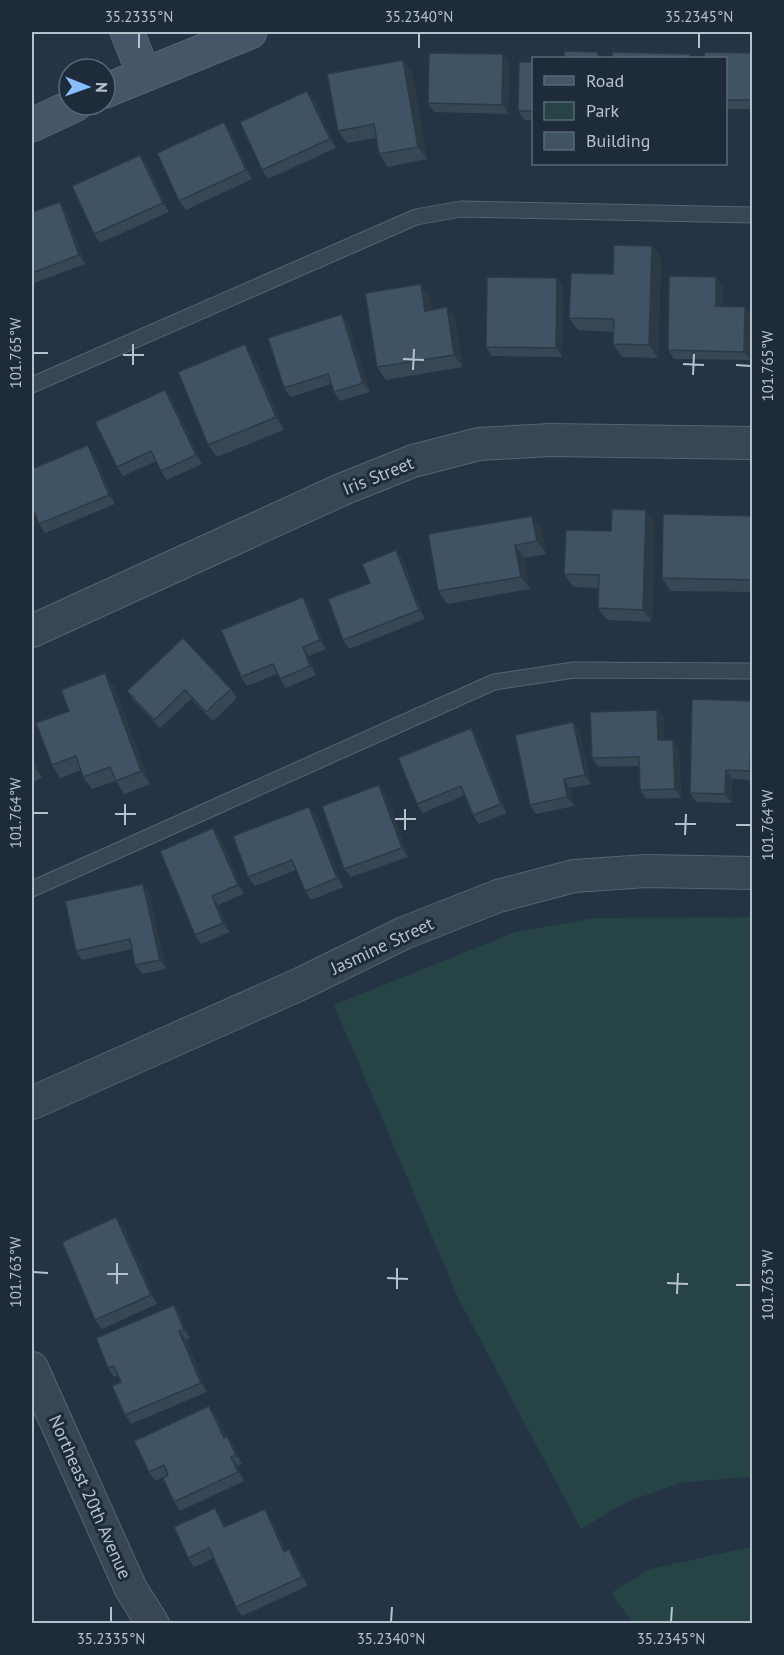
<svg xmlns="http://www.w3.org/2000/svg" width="784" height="1655" font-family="'PT Sans',sans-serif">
<rect width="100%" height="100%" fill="#243445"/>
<g fill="#264446">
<path d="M 752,917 L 752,1477 L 684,1482 L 626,1502 L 581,1529 L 459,1300 L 334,1005 L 515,932 L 595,918 Z"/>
<path d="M 746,1548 L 752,1548 L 752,1623 L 633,1623 L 611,1593 L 650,1569 Z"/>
</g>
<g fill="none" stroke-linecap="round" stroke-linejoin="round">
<defs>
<g id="lane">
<path d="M 32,385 L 416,217 L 461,209 L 752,215"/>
<path d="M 32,889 L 494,682 L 574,670 L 752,671"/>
</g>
<g id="street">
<path d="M 32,631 L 343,489 L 413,461 L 479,444 L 550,440 L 752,443"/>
<path d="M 32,1103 L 298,985 L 404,933 L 498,896 L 574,876 L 646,871 L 752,873"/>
<path d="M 32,1368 L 131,1589 L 153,1624"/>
</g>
<g id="secondary">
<path d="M 127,32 L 144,74"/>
<path d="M 105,91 L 250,32"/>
<path d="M 32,125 L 75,105"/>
</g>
</defs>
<use href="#lane" stroke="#576471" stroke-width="17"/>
<use href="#street" stroke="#576471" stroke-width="34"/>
<use href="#secondary" stroke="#576471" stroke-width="35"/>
<use href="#lane" stroke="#394654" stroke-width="15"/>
<use href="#street" stroke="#394654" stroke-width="32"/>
<use href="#secondary" stroke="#465568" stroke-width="33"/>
</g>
<g fill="#364756">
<path d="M 753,53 L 753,109 L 726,109 L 726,58 Z"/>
<path d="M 503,54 L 509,63 L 508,114 L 434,112 L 428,103 Z"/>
<path d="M 403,60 L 412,73 L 427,159 L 388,167 L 379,154 L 376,138 L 347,143 L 338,131 Z"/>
<path d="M 534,62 L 534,120 L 524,120 L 518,111 Z"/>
<path d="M 314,100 L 336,148 L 268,179 L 262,170 Z"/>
<path d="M 224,122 L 230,131 L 252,179 L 186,210 L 179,201 Z"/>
<path d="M 147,164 L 169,212 L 100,243 L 94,234 Z"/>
<path d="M 66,211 L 85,264 L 32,284 L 32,212 Z"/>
<path d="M 652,246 L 661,259 L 658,358 L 622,357 L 613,344 L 613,332 L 578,330 L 569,318 L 613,274 Z"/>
<path d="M 557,278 L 563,287 L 562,357 L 492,356 L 486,347 Z"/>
<path d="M 723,286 L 722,307 L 745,307 L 751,316 L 751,360 L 674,359 L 668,350 Z"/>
<path d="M 430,297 L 432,309 L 447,307 L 455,319 L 463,367 L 386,380 L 377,367 Z"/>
<path d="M 348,323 L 370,392 L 340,401 L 334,392 L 331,384 L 291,397 L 284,388 Z"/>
<path d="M 254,357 L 284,430 L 217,457 L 208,445 Z"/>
<path d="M 165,390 L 172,399 L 202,464 L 167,480 L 161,471 L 156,461 L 123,476 L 117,467 Z"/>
<path d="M 94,454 L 115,504 L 45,533 L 39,524 Z"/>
<path d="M 646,510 L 655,523 L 652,622 L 607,620 L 598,608 L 598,588 L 573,587 L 564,574 L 611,531 Z"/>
<path d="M 753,516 L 753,592 L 670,591 L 662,578 Z"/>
<path d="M 541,528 L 546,554 L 524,558 L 530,589 L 447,604 L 438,591 Z"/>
<path d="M 396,550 L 402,559 L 425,619 L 349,649 L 343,640 L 370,583 Z"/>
<path d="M 309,606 L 326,649 L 309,656 L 316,675 L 286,688 L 280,679 L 277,674 L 247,686 L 241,677 Z"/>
<path d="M 114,686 L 150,784 L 124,794 L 116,781 L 92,789 L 83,777 L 81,770 L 60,778 L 52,765 L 69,711 Z"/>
<path d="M 231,689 L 237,698 L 213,721 L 191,699 L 160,728 L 133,700 L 127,691 Z"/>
<path d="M 752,701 L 753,702 L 753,780 L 732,779 L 732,803 L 696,802 L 690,793 Z"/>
<path d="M 657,710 L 664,719 L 664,740 L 679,749 L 681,798 L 646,799 L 640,790 L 639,766 L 598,767 L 592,758 Z"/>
<path d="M 573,722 L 579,731 L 591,784 L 570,788 L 574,806 L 536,814 L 530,805 Z"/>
<path d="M 471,728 L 477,737 L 507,813 L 479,824 L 473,815 L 465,795 L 423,813 L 417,804 Z"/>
<path d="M 32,754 L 42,778 L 32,783 Z"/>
<path d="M 386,794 L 408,857 L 351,877 L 344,869 Z"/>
<path d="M 309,807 L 316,816 L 343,887 L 311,900 L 305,891 L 296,870 L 255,886 L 248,877 Z"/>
<path d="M 213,828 L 220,837 L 244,894 L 218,905 L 230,932 L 201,944 L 195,935 Z"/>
<path d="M 143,884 L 149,893 L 166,969 L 142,974 L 135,965 L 132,949 L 82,960 L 76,951 Z"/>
<path d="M 116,1217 L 123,1226 L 157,1304 L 102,1329 L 95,1320 Z"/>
<path d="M 174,1305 L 180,1314 L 190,1338 L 186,1340 L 207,1392 L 131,1424 L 125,1415 L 121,1382 L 118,1375 L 114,1377 L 108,1368 Z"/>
<path d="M 216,1415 L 226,1437 L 234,1445 L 242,1464 L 238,1466 L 244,1481 L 180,1511 L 174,1502 L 168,1475 L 155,1481 L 149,1472 Z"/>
<path d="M 215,1508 L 221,1517 L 225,1527 L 271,1518 L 286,1551 L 289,1549 L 295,1558 L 308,1586 L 242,1616 L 236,1607 L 214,1558 L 194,1567 L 188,1558 Z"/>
</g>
<g fill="#2c3a46">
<path d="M 598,52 L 602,58 L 598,58 Z"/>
<path d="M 503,54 L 509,63 L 508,114 L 502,105 Z"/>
<path d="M 403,60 L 412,73 L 427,159 L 418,147 Z"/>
<path d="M 307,91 L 314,100 L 336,148 L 330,139 Z"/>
<path d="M 224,122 L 230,131 L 252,179 L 246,170 Z"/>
<path d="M 140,155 L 147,164 L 169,212 L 163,203 Z"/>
<path d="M 60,202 L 66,211 L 85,264 L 79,255 Z"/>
<path d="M 652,246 L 661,259 L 658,358 L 649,345 Z"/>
<path d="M 716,277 L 723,286 L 722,315 L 716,306 Z"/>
<path d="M 557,278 L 563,287 L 562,357 L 556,348 Z"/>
<path d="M 421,284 L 430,297 L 434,323 L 425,311 Z"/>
<path d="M 447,307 L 455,319 L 463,367 L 454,355 Z"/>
<path d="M 745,307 L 751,316 L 751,360 L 744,352 Z"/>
<path d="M 342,314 L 348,323 L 370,392 L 363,383 Z"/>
<path d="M 245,344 L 254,357 L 284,430 L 276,417 Z"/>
<path d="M 165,390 L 172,399 L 202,464 L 196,455 Z"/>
<path d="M 88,445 L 94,454 L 115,504 L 109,495 Z"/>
<path d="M 646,510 L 655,523 L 652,622 L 643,610 Z"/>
<path d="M 532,516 L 541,528 L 546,554 L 537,541 Z"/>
<path d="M 515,545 L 524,558 L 530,589 L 521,577 Z"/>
<path d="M 396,550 L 402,559 L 425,619 L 419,610 Z"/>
<path d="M 303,597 L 309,606 L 326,649 L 320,640 Z"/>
<path d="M 303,647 L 309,656 L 316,675 L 310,666 Z"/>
<path d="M 105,673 L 114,686 L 150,784 L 141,771 Z"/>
<path d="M 752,701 L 753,702 L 753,774 L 750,771 Z"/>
<path d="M 657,710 L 664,719 L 664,749 L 658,740 Z"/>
<path d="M 573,722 L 579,731 L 591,784 L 585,775 Z"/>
<path d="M 471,728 L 477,737 L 507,813 L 501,804 Z"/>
<path d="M 673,740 L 679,749 L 681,798 L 675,789 Z"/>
<path d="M 32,754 L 42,778 L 36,769 L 32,760 Z"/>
<path d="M 726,770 L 732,779 L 732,803 L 725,794 Z"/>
<path d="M 564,779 L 570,788 L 574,806 L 567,797 Z"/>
<path d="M 379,785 L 386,794 L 408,857 L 402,848 Z"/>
<path d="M 309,807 L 316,816 L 343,887 L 337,878 Z"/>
<path d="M 213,828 L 220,837 L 244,894 L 238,885 Z"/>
<path d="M 143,884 L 149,893 L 166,969 L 160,960 Z"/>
<path d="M 212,896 L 218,905 L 230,932 L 223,923 Z"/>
<path d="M 116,1217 L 123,1226 L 157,1304 L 151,1295 Z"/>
<path d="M 174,1305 L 180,1314 L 190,1338 L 184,1330 Z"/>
<path d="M 179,1331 L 186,1340 L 207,1392 L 201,1383 Z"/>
<path d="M 209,1406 L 216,1415 L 230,1447 L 224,1438 Z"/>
<path d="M 227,1436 L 234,1445 L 242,1464 L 236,1455 Z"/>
<path d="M 231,1457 L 238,1466 L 244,1481 L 238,1472 Z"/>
<path d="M 215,1508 L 221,1517 L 230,1536 L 224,1527 Z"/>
<path d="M 265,1509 L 271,1518 L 290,1561 L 284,1552 Z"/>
<path d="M 289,1549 L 295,1558 L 308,1586 L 302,1577 Z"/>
</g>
<g fill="#3f5364" stroke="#2c3a46" stroke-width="1.5">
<path d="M 564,51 L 598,52 L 598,58 L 564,58 Z"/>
<path d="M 612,52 L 690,54 L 690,58 L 612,58 Z"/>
<path d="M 704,52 L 753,53 L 753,100 L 726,100 L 726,58 L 704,58 Z"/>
<path d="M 429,53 L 503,54 L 502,105 L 428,103 Z"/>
<path d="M 403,60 L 418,147 L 379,154 L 374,124 L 338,131 L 327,74 Z"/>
<path d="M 519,62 L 534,62 L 534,111 L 518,111 Z"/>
<path d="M 307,91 L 330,139 L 262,170 L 240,122 Z"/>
<path d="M 224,122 L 246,170 L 179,201 L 157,153 Z"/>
<path d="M 140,155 L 163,203 L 94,234 L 72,186 Z"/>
<path d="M 60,202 L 79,255 L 32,273 L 32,212 Z"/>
<path d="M 614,245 L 652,246 L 649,345 L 613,344 L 614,319 L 569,318 L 571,273 L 613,274 Z"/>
<path d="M 669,276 L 716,277 L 716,306 L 745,307 L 744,352 L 668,350 Z"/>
<path d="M 487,277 L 557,278 L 556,348 L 486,347 Z"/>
<path d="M 421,284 L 425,311 L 447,307 L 454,355 L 377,367 L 365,293 Z"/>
<path d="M 342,314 L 363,383 L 334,392 L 328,374 L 284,388 L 268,338 Z"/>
<path d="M 245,344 L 276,417 L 208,445 L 178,372 Z"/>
<path d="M 165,390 L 196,455 L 161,471 L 151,451 L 117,467 L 95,422 Z"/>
<path d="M 88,445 L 109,495 L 39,524 L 32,507 L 32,469 Z"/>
<path d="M 612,509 L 646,510 L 643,610 L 598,608 L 599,575 L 564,574 L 566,530 L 611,531 Z"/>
<path d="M 663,514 L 753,516 L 753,580 L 662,578 Z"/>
<path d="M 532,516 L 537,541 L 515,545 L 521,577 L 438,591 L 428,534 Z"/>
<path d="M 396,550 L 419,610 L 343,640 L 328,599 L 370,583 L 362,564 Z"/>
<path d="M 303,597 L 320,640 L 303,647 L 310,666 L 280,679 L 273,664 L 241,677 L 221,630 Z"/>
<path d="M 183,638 L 231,689 L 206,712 L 185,690 L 154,720 L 127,691 Z"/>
<path d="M 105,673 L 141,771 L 116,781 L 110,767 L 83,777 L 76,756 L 52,765 L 36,723 L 69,711 L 61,690 Z"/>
<path d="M 692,699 L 752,701 L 750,771 L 726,770 L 725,794 L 690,793 Z"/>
<path d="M 657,710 L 658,740 L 673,740 L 675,789 L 640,790 L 639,757 L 592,758 L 590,712 Z"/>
<path d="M 573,722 L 585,775 L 564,779 L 567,797 L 530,805 L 515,735 Z"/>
<path d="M 471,728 L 501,804 L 473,815 L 461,786 L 417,804 L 398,758 Z"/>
<path d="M 32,760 L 36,769 L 32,771 Z"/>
<path d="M 379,785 L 402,848 L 344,869 L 322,806 Z"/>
<path d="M 309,807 L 337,878 L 305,891 L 292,860 L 248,877 L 233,836 Z"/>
<path d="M 213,828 L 238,885 L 212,896 L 223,923 L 195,935 L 160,851 Z"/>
<path d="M 143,884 L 160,960 L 135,965 L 130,939 L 76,951 L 65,901 Z"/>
<path d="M 116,1217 L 151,1295 L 95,1320 L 62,1242 Z"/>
<path d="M 174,1305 L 184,1330 L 179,1331 L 201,1383 L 125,1415 L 112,1386 L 121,1382 L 114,1366 L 108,1368 L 96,1338 Z"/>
<path d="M 209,1406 L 224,1438 L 227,1436 L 236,1455 L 231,1457 L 238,1472 L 174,1502 L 163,1478 L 168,1475 L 164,1465 L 149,1472 L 134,1441 Z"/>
<path d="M 215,1508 L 224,1527 L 265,1509 L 284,1552 L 289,1549 L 302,1577 L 236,1607 L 209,1548 L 188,1558 L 174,1527 Z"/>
<path d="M 43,1619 L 46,1623 L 36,1623 Z"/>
</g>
<path fill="none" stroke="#b6c1ce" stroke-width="2" d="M 139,48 L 139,33M 419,48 L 419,33M 699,48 L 699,33M 33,353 L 48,353M 123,355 L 144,355M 403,359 L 424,360M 683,364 L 704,365M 133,365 L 133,344M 736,365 L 751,366M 413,370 L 414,349M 693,375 L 694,354M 33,813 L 48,813M 115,814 L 136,814M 395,819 L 416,819M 675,824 L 696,824M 125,825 L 125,804M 736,825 L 751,825M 405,830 L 405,809M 685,835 L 686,814M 33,1272 L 48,1273M 107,1274 L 128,1274M 387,1278 L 408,1279M 667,1283 L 688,1284M 117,1284 L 117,1263M 736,1285 L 751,1285M 397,1289 L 397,1268M 677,1294 L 678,1273M 111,1622 L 111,1607M 391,1622 L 392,1607M 671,1622 L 672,1607"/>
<g text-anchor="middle" stroke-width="6" stroke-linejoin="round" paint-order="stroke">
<g font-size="18" fill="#b6c1ce" stroke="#1d2b3a">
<text transform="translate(378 476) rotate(-22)" y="6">Iris Street</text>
<text transform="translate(382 946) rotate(-25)" y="6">Jasmine Street</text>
<text transform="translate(90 1497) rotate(66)" y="6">Northeast 20th Avenue</text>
</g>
</g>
<rect width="784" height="1655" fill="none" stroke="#1d2b3a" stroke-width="66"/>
<rect x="532" y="57" width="195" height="108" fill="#1d2b3a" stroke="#5a6775" stroke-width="1.5"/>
<rect x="544" y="76" width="30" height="9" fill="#465568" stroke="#5a6775" stroke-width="1.5"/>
<text x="586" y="87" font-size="18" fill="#b6c1ce">Road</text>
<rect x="544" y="102" width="30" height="18" fill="#264446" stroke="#5a6775" stroke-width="1.5"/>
<text x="586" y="117" font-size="18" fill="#b6c1ce">Park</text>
<rect x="544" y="132" width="30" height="18" fill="#3f5364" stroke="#5a6775" stroke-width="1.5"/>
<text x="586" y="147" font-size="18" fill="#b6c1ce">Building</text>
<g transform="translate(87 87) rotate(91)"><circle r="28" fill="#1d2b3a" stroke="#5a6775" stroke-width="1.5"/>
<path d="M0-4.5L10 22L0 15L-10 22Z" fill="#8abfff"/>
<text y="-9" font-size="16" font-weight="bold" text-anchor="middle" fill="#b6c1ce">N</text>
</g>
<rect x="33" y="33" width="718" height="1589" fill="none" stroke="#b6c1ce" stroke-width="2"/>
<g font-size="15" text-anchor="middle" fill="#b6c1ce">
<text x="139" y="22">35.2335°N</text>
<text x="419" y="22">35.2340°N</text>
<text x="699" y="22">35.2345°N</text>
<text transform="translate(16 353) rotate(-90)" y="5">101.765°W</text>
<text transform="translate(768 366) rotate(-90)" y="5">101.765°W</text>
<text transform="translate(16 813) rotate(-90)" y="5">101.764°W</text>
<text transform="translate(768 825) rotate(-90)" y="5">101.764°W</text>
<text transform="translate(16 1272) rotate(-90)" y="5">101.763°W</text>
<text transform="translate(768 1285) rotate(-90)" y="5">101.763°W</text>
<text x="111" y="1644">35.2335°N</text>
<text x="391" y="1644">35.2340°N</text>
<text x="671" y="1644">35.2345°N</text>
</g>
</svg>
